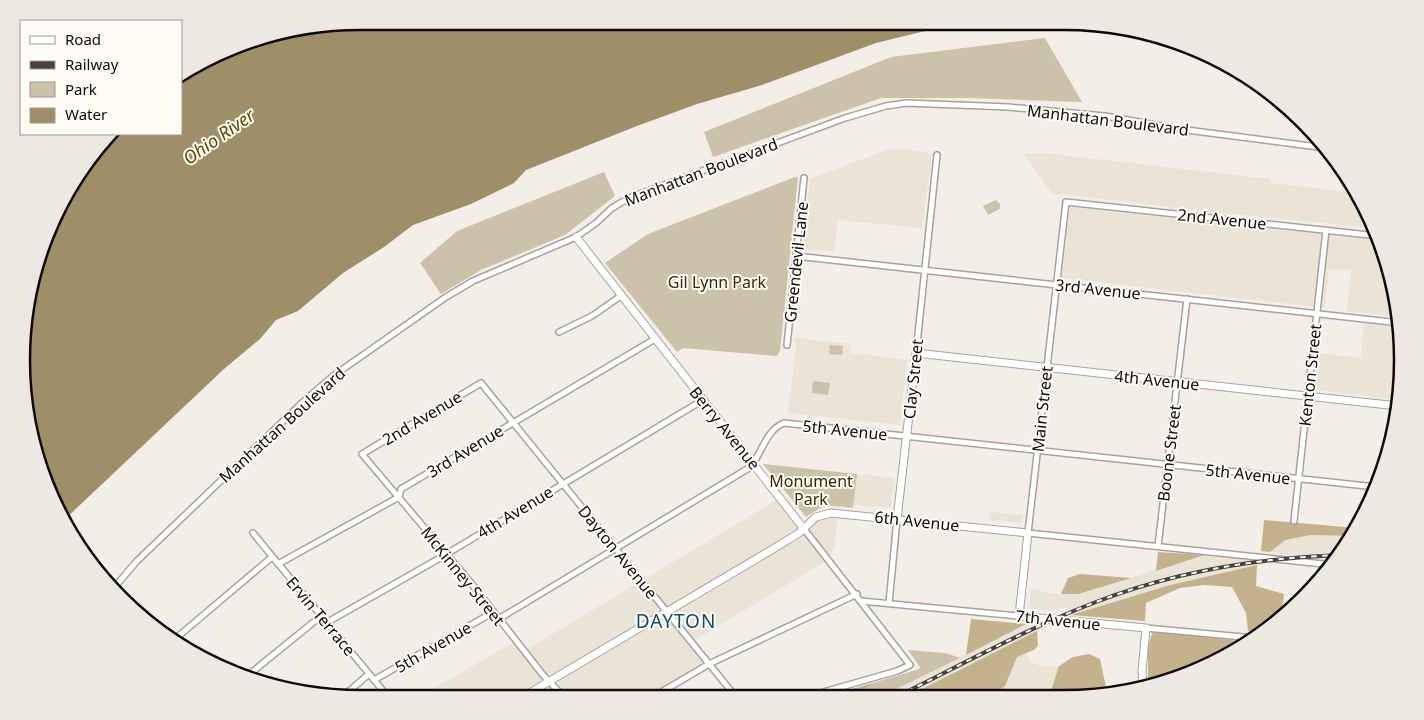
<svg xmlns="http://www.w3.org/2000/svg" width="1424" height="720" font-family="'Noto Sans',sans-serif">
<rect width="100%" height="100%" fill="#f2efe8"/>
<g fill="#eae4d6">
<path d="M 903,149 L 926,152 L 932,155 L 922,228 L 838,220 L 834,252 L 805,249 L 803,247 L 810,179 L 886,150 Z"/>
<path d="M 1044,153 L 1270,179 L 1270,183 L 1358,193 L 1374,228 L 1210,212 L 1062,194 L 1053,195 L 1024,154 Z"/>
<path d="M 1070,207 L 1380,241 L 1385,251 L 1400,317 L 1347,311 L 1351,270 L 1329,269 L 1325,308 L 1062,278 Z"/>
<path d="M 1364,323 L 1400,327 L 1401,362 L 1395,362 L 1392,399 L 1316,390 L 1314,388 L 1318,353 L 1361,358 Z"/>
<path d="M 794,338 L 851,344 L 850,353 L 907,360 L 900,425 L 788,413 L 796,346 Z"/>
<path d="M 857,474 L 894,478 L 891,508 L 853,505 Z"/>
<path d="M 780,498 L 804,529 L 816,517 L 838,513 L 835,545 L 828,560 L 692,642 L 709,664 L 653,697 L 564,697 L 549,682 L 521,698 L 416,698 L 515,642 L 524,651 Z"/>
<path d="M 990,512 L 1022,515 L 1022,523 L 989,520 Z"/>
<path d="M 1311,535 L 1352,536 L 1338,558 L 1311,559 L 1270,552 L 1285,540 Z"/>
<path d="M 1204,555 L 1247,559 L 1264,563 L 1265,565 L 1257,565 L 1170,585 L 1071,615 L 1067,607 L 1056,611 L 1029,609 L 1031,589 L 1056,594 L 1078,594 Z"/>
<path d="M 1026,624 L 1048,626 L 908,696 L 883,696 Z"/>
<path d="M 1027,654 L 1031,662 L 1045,668 L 1059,666 L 1051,691 L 1055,696 L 944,696 L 951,692 L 969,689 L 998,690 L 1017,657 Z"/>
</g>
<g fill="#ccc1a9">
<path d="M 1045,38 L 1082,102 L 968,98 L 881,98 L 713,157 L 704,132 L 891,57 Z"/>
<path d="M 604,172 L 615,196 L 565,235 L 481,270 L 441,294 L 420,263 L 457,231 Z"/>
<path d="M 795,177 L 798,177 L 780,351 L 777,356 L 683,348 L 677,352 L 605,263 L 648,234 Z"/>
<path d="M 996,200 L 1000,204 L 1000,209 L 988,215 L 983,206 Z"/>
<path d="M 830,345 L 843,346 L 842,355 L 829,354 Z"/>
<path d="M 813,381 L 830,383 L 828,395 L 812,393 Z"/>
<path d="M 763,464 L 857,474 L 853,508 L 825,505 L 806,517 Z"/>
<path d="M 908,650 L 946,653 L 960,658 L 882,696 L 855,697 L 873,683 L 919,669 L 920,667 Z"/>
</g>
<g fill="#c3b28b">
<path d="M 1264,520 L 1356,528 L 1352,536 L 1311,535 L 1285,540 L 1270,552 L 1261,551 Z"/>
<path d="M 1158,552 L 1204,555 L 1156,571 Z"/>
<path d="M 1257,565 L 1256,586 L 1284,594 L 1281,618 L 1263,633 L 1248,631 L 1246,613 L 1232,587 L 1204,585 L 1180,588 L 1146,603 L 1145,621 L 1071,615 L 1170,585 Z"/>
<path d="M 1080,574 L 1131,578 L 1078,594 L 1061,594 L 1068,578 Z"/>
<path d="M 971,619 L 1026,624 L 966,655 Z"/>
<path d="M 1037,631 L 1038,646 L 1034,650 L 1017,657 L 1005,686 L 997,691 L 969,689 L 951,692 L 944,696 L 908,696 Z"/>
<path d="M 1153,631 L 1247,642 L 1193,673 L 1148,685 L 1148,646 Z"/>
<path d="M 1089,654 L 1100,659 L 1106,687 L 1118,693 L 1108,696 L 1055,696 L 1051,691 L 1059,666 L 1073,657 Z"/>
<path d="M 873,683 L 855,697 L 825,697 Z"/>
</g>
<path fill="#9f8f69" d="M 360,21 L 962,22 L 876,43 L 762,85 L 697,104 L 637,126 L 526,170 L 514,183 L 471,204 L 413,225 L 384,247 L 343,273 L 298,311 L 276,320 L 260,339 L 224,369 L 64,520 L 56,510 L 24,404 L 28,294 L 47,231 L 78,172 L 114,134 L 181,134 L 181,77 L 251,39 Z"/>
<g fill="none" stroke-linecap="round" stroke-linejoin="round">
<defs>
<g id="street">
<path d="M 796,256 L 1400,323"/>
<path d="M 559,332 L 592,316 L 622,295"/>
<path d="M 787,345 L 804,178"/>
<path d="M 916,353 L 937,155"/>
<path d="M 1294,521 L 1326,230"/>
<path d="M 804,529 L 910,665 L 897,671 L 806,697"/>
<path d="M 253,533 L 389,698"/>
<path d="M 1158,546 L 1187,299"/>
<path d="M 278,564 L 399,497 L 401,489 L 655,339"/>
<path d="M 1333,565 L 1028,533 L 1066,202 L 1378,236"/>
<path d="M 113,589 L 137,561 L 303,402 L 333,376 L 446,297 L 473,281 L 576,237 L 596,223 L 612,208 L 629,198 L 845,118 L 886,106 L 907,103 L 1008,107 L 1105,116 L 1179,129 L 1326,148"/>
<path d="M 861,601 L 1019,616"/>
<path d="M 889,603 L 897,519"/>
<path d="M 497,620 L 749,468 C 761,457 765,430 784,423 L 1376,487"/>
<path d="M 326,623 L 440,558 L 703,400"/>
<path d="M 1146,628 L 1254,638"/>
<path d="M 175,639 L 272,557"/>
<path d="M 246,677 L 321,616"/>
<path d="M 374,680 L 492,613"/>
<path d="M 564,697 L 543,675 L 471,583 L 362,454 L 481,383 L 736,697"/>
<path d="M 653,697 L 709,664 L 857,594"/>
<path d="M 341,698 L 369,674"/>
</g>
<g id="secondary">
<path d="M 576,237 L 804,529"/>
<path d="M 897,519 L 916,353 L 1398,406"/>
<path d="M 521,698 L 773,549 L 799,533 L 816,517 L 831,513 L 1028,533 L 1019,616 L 1146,628 L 1142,671 L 1143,687"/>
</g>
</defs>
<use href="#street" stroke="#a6a39d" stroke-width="8"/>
<use href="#secondary" stroke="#a6a39d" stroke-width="9"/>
<use href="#street" stroke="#fff" stroke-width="5"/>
<use href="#secondary" stroke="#fff" stroke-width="7"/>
<defs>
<path id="rail" d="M 898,696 C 963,664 1028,628 1096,602 C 1174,572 1257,558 1340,555"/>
</defs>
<use href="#rail" stroke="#43433f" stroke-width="4"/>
<use href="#rail" stroke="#fffcf6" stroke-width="2" stroke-dasharray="5.5" stroke-linecap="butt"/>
</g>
<g text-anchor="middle" stroke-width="4" stroke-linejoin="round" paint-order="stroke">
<g font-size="16" fill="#0c0c09" stroke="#fffcf6">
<text transform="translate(1108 120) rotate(7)" y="6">Manhattan Boulevard</text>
<text transform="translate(701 172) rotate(-21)" y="6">Manhattan Boulevard</text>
<text transform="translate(1222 219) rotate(6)" y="6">2nd Avenue</text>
<text transform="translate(796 262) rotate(-84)" y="6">Greendevil Lane</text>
<text transform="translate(1098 289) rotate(6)" y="6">3rd Avenue</text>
<text transform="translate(1310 375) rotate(-84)" y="6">Kenton Street</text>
<text transform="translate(913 379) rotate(-84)" y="6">Clay Street</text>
<text transform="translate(1157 380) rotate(6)" y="6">4th Avenue</text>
<text transform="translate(1042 409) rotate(-84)" y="6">Main Street</text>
<text transform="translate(422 418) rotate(-31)" y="6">2nd Avenue</text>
<text transform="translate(282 425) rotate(-42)" y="6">Manhattan Boulevard</text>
<text transform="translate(725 428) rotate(51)" y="6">Berry Avenue</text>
<text transform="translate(845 430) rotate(6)" y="6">5th Avenue</text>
<text transform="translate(465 451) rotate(-31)" y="6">3rd Avenue</text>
<text transform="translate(1169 453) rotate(-83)" y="6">Boone Street</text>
<text transform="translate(1248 474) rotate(6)" y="6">5th Avenue</text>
<text transform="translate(515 512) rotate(-31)" y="6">4th Avenue</text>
<text transform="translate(917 521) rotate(6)" y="6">6th Avenue</text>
<text transform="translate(618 552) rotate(51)" y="6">Dayton Avenue</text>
<text transform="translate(463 576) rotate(51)" y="6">McKinney Street</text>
<text transform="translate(321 616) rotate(50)" y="6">Ervin Terrace</text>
<text transform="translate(1058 620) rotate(6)" y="6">7th Avenue</text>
<text transform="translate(433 647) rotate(-30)" y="6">5th Avenue</text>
</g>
<g font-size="16" fill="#352907" stroke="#fffcf6">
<text x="717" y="288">Gil Lynn Park</text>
<text x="811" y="487">Monument<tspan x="811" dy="18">Park</tspan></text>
</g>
<g font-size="18" font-style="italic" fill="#614900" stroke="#fffcf6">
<text transform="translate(219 137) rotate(-35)" y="6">Ohio River</text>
</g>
<g font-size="19" letter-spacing="1" fill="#0c4d6c" stroke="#fffcf6">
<text x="676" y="628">DAYTON</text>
</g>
</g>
<path d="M0 0H1424V720H0ZM360 30H1064A330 330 0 0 1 1394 360V360A330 330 0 0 1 1064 690H360A330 330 0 0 1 30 360V360A330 330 0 0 1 360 30Z" fill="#ece9e3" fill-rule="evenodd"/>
<path fill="none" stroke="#0c0c09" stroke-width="2.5" d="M360 30H1064A330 330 0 0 1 1394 360V360A330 330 0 0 1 1064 690H360A330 330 0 0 1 30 360V360A330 330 0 0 1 360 30Z"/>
<rect x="20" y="20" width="162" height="115" fill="#fffcf6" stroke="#9e9c97"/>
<rect x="30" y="36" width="25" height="8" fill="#ffffff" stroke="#9e9c97"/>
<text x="65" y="45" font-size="15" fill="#0c0c09">Road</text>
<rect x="30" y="61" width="25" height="8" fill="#43433f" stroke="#9e9c97"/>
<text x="65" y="70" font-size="15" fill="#0c0c09">Railway</text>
<rect x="30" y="82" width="25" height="15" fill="#ccc1a9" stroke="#9e9c97"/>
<text x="65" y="95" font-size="15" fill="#0c0c09">Park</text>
<rect x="30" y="108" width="25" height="15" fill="#9f8f69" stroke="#9e9c97"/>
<text x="65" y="120" font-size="15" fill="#0c0c09">Water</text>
</svg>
